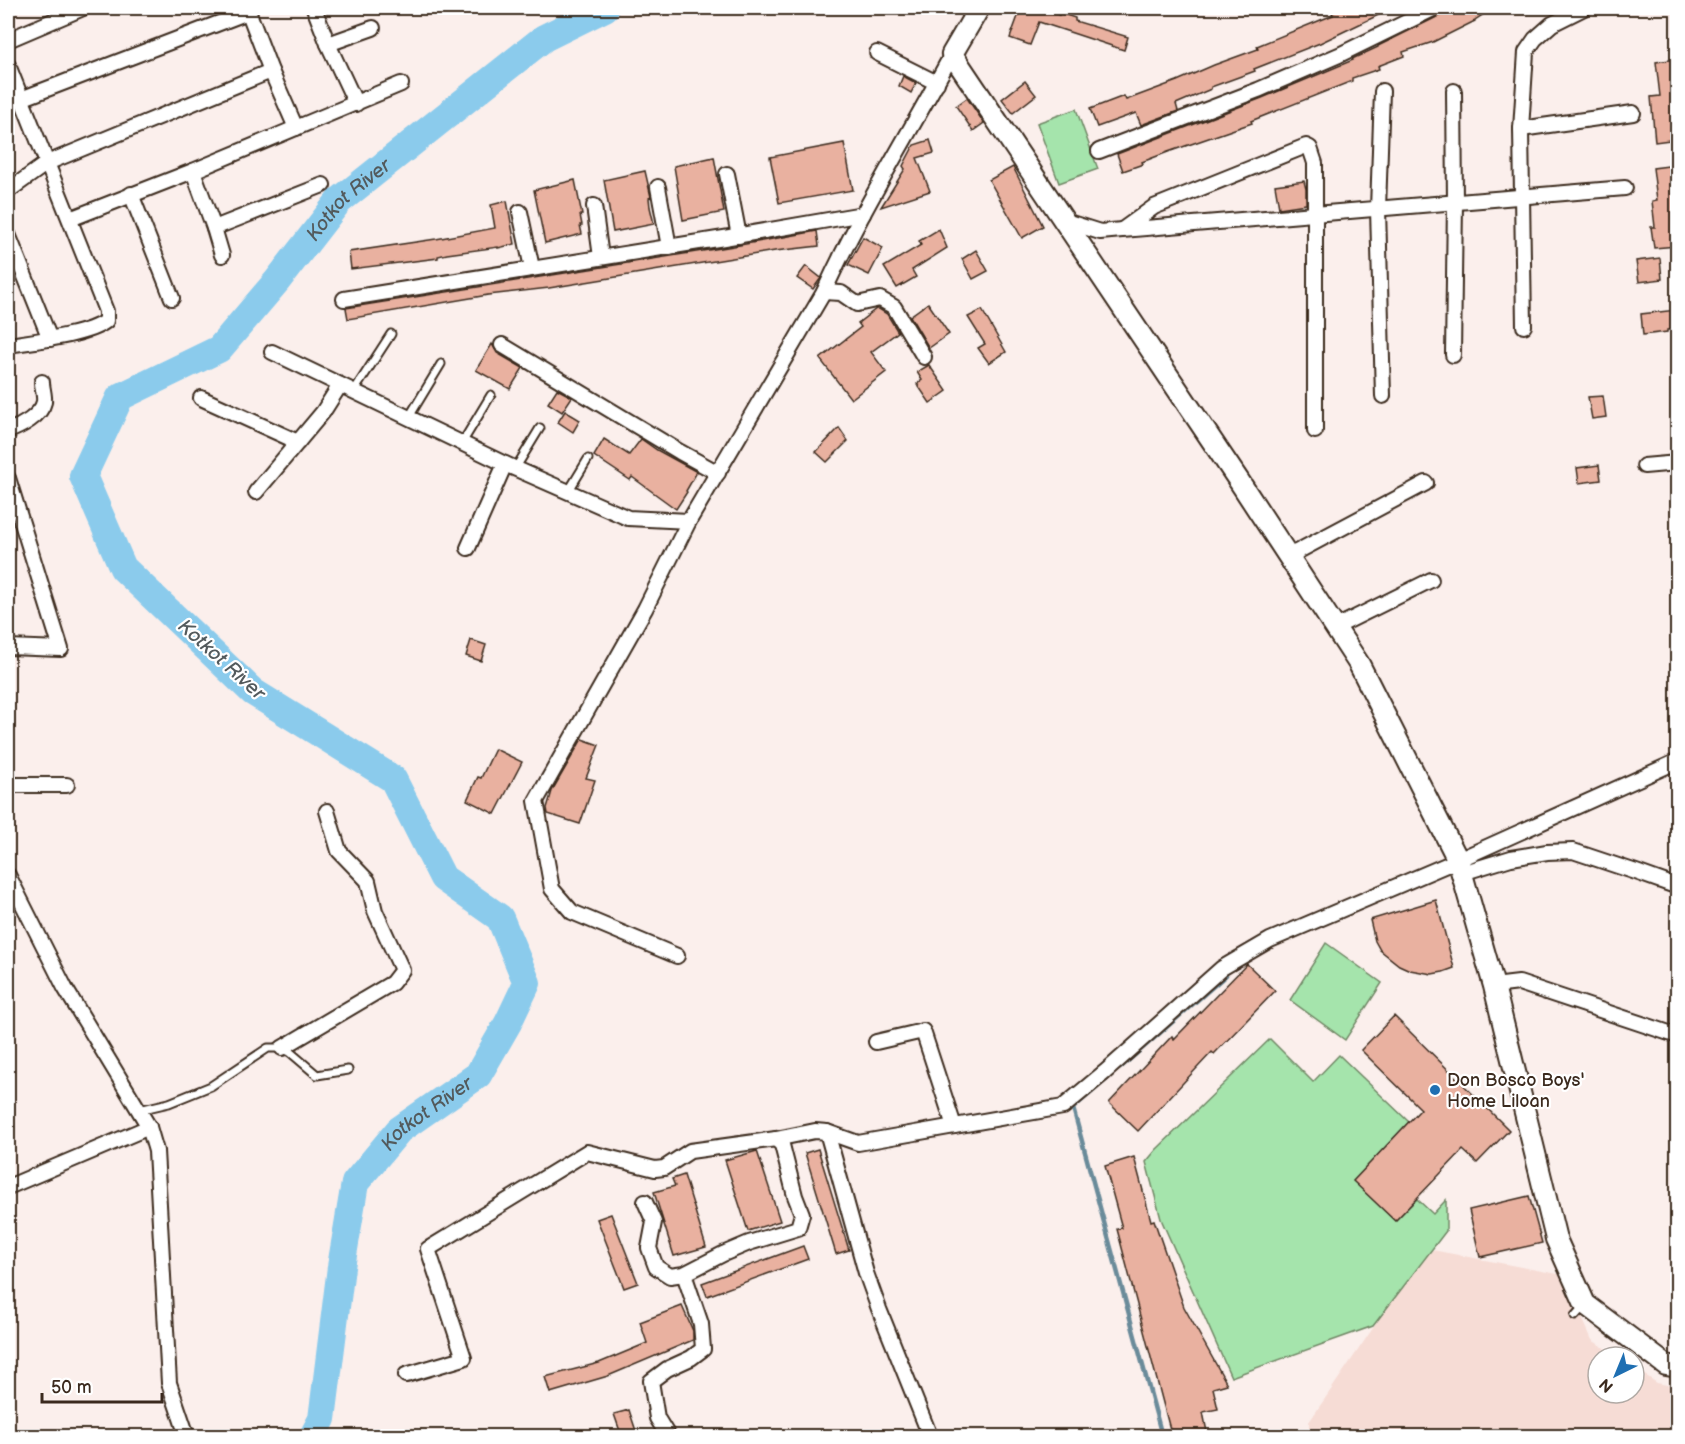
<svg xmlns="http://www.w3.org/2000/svg" width="1685" height="1444" font-family="'Balsamiq Sans',sans-serif">
<rect width="100%" height="100%" fill="#fbefec"/>
<filter id="ink" filterUnits="userSpaceOnUse"><feTurbulence type="fractalNoise" baseFrequency=".0167" numOctaves="2"/><feDisplacementMap in="SourceGraphic" scale="12" xChannelSelector="R" yChannelSelector="G"/><feConvolveMatrix kernelMatrix="1 2 1 2 8 2 1 2 1" color-interpolation-filters="sRGB"/></filter>
<g filter="url(#ink)">
<path fill="#f6dcd5" d="M 1427,1249 L 1563,1275 L 1592,1340 L 1618,1357 L 1598,1357 L 1598,1393 L 1634,1393 L 1634,1368 L 1657,1383 L 1677,1387 L 1677,1436 L 1309,1436 L 1309,1422 Z"/>
<g fill="#a5e4ac" stroke="#708765" stroke-width="1.5">
<path d="M 1076,109 L 1098,169 L 1059,183 L 1037,123 Z"/>
<path d="M 1326,943 L 1382,983 L 1345,1040 L 1290,1000 Z"/>
<path d="M 1270,1039 L 1313,1082 L 1339,1055 L 1409,1122 L 1354,1181 L 1395,1221 L 1417,1199 L 1433,1214 L 1446,1200 L 1446,1231 L 1373,1326 L 1231,1377 L 1161,1219 L 1146,1162 L 1156,1150 Z"/>
</g>
<g fill="none" stroke-linecap="round" stroke-linejoin="round">
<g stroke="#6b8b9a" stroke-width="4.5">
<path d="M 1120,1068 L 1226,975"/>
<path d="M 1107,1079 L 1073,1108 L 1162,1436"/>
</g>
<path stroke="#8bcbec" stroke-width="28" id="s1" d="M 313,1436 L 322,1419 L 341,1267 L 355,1183 L 399,1130 L 478,1075 L 508,1023 L 527,983 L 500,918 L 443,878 L 393,779 L 253,692 L 123,568 L 83,476 L 120,397 L 219,349 L 277,281 L 339,201 L 544,38 L 605,8"/>
</g>
<g fill="#e9b1a0" stroke="#3b2a1e" stroke-width="1.5">
<path d="M 1021,8 L 1039,8 L 1059,15 L 1060,13 L 1075,18 L 1075,21 L 1128,37 L 1124,50 L 1039,22 L 1030,45 L 1010,38 Z"/>
<path d="M 1344,8 L 1393,8 L 1320,43 L 1254,69 L 1255,71 L 1211,87 L 1211,89 L 1176,104 L 1178,111 L 1141,125 L 1136,113 L 1097,127 L 1090,109 L 1124,96 L 1126,100 L 1177,81 L 1214,65 L 1258,49 L 1257,46 L 1333,15 L 1332,13 Z"/>
<path d="M 1455,8 L 1493,8 L 1475,20 L 1475,21 L 1433,42 L 1403,52 L 1404,56 L 1378,66 L 1379,69 L 1352,78 L 1352,81 L 1251,121 L 1252,123 L 1168,152 L 1142,162 L 1143,164 L 1123,171 L 1117,154 L 1262,98 L 1353,60 L 1352,59 L 1378,47 L 1378,46 Z"/>
<path d="M 1677,59 L 1677,80 L 1673,81 L 1677,115 L 1676,116 L 1677,139 L 1655,142 L 1651,97 L 1660,96 L 1656,62 Z"/>
<path d="M 903,76 L 916,83 L 911,93 L 899,86 Z"/>
<path d="M 1025,81 L 1036,95 L 1013,113 L 1002,99 Z"/>
<path d="M 967,98 L 984,123 L 973,131 L 956,106 Z"/>
<path d="M 930,140 L 934,153 L 917,158 L 930,191 L 881,207 L 905,169 L 903,166 L 914,145 Z"/>
<path d="M 844,143 L 853,190 L 779,203 L 770,157 Z"/>
<path d="M 714,157 L 724,212 L 683,220 L 674,166 Z"/>
<path d="M 1676,165 L 1677,187 L 1674,187 L 1677,219 L 1674,219 L 1677,246 L 1654,248 L 1651,227 L 1655,227 L 1652,201 L 1657,200 L 1653,168 Z"/>
<path d="M 1013,167 L 1043,226 L 1022,238 L 989,180 Z"/>
<path d="M 645,171 L 651,197 L 649,198 L 650,207 L 654,224 L 613,232 L 604,180 Z"/>
<path d="M 575,180 L 582,215 L 580,215 L 582,225 L 580,225 L 582,234 L 545,243 L 534,190 Z"/>
<path d="M 1304,181 L 1306,189 L 1306,204 L 1279,208 L 1275,185 Z"/>
<path d="M 507,201 L 515,244 L 498,248 L 498,247 L 447,254 L 438,256 L 438,258 L 351,269 L 349,252 L 436,239 L 495,228 L 491,205 Z"/>
<path d="M 939,229 L 947,248 L 912,270 L 916,277 L 897,288 L 884,267 L 921,245 L 919,241 Z"/>
<path d="M 817,231 L 819,246 L 775,251 L 549,288 L 488,295 L 348,319 L 346,308 L 740,245 Z"/>
<path d="M 863,237 L 883,248 L 869,275 L 848,265 Z"/>
<path d="M 976,250 L 988,271 L 973,279 L 962,259 Z"/>
<path d="M 1660,258 L 1662,279 L 1639,282 L 1636,261 Z"/>
<path d="M 806,266 L 821,278 L 813,289 L 797,278 Z"/>
<path d="M 928,303 L 949,334 L 929,348 L 910,316 Z"/>
<path d="M 876,309 L 879,309 L 887,314 L 898,332 L 871,352 L 886,372 L 851,399 L 820,359 L 861,327 L 858,323 Z"/>
<path d="M 982,310 L 1006,352 L 989,363 L 978,348 L 985,344 L 968,317 Z"/>
<path d="M 1677,310 L 1677,329 L 1667,330 L 1667,332 L 1643,335 L 1641,314 Z"/>
<path d="M 492,344 L 497,353 L 523,368 L 510,389 L 476,370 Z"/>
<path d="M 929,365 L 947,391 L 930,403 L 917,384 L 922,380 L 917,372 Z"/>
<path d="M 557,389 L 572,397 L 562,412 L 548,403 Z"/>
<path d="M 1603,396 L 1606,417 L 1592,419 L 1588,397 Z"/>
<path d="M 565,411 L 580,420 L 573,432 L 558,422 Z"/>
<path d="M 839,428 L 848,441 L 827,462 L 816,452 Z"/>
<path d="M 604,439 L 629,455 L 641,439 L 657,450 L 697,472 L 686,491 L 687,492 L 676,509 L 632,477 L 630,480 L 594,456 Z"/>
<path d="M 1599,465 L 1601,480 L 1579,483 L 1577,468 Z"/>
<path d="M 471,640 L 486,645 L 481,661 L 466,656 Z"/>
<path d="M 582,739 L 599,745 L 586,778 L 595,780 L 580,824 L 548,814 L 547,808 L 552,791 Z"/>
<path d="M 495,749 L 522,762 L 495,814 L 467,800 L 478,777 L 481,778 Z"/>
<path d="M 1436,900 L 1454,968 L 1443,972 L 1432,974 L 1410,970 L 1399,965 L 1380,950 L 1375,941 L 1370,920 Z"/>
<path d="M 1247,964 L 1275,991 L 1214,1054 L 1212,1052 L 1138,1131 L 1109,1103 L 1172,1036 L 1174,1039 Z"/>
<path d="M 1394,1016 L 1509,1130 L 1477,1163 L 1463,1150 L 1395,1221 L 1353,1181 L 1421,1109 L 1361,1050 Z"/>
<path d="M 818,1149 L 849,1250 L 836,1254 L 805,1153 Z"/>
<path d="M 757,1151 L 780,1221 L 748,1231 L 725,1160 Z"/>
<path d="M 1134,1157 L 1151,1221 L 1154,1220 L 1184,1307 L 1227,1384 L 1213,1388 L 1218,1409 L 1203,1412 L 1208,1437 L 1172,1437 L 1117,1229 L 1122,1228 L 1105,1166 Z"/>
<path d="M 684,1175 L 706,1247 L 674,1256 L 654,1192 L 675,1186 L 672,1179 Z"/>
<path d="M 1529,1196 L 1542,1243 L 1480,1257 L 1469,1210 Z"/>
<path d="M 611,1214 L 638,1283 L 624,1288 L 597,1219 Z"/>
<path d="M 803,1246 L 808,1259 L 707,1296 L 702,1283 Z"/>
<path d="M 682,1306 L 693,1331 L 693,1340 L 608,1376 L 550,1393 L 545,1377 L 599,1363 L 647,1343 L 640,1322 Z"/>
<path d="M 629,1410 L 638,1437 L 622,1437 L 614,1414 Z"/>
</g>
<g fill="none" stroke-linecap="round" stroke-linejoin="round">
<defs>
<g id="lane">
<path d="M 354,391 L 391,334"/>
<path d="M 409,417 L 441,364"/>
<path d="M 462,443 L 491,395"/>
<path d="M 515,469 L 540,428"/>
<path d="M 568,492 L 588,459"/>
<path d="M 139,1110 L 169,1103 L 211,1086 L 268,1048 L 282,1048 L 290,1052 L 317,1075 L 348,1070"/>
<path d="M 1575,1316 L 1584,1306"/>
</g>
<g id="street">
<path d="M 247,8 L 271,71 L 296,128"/>
<path d="M 314,8 L 328,44 L 356,104"/>
<path d="M 8,40 L 83,8"/>
<path d="M 328,44 L 373,28"/>
<path d="M 877,53 L 937,83"/>
<path d="M 8,65 L 106,311 L 106,321 C 86,336 33,341 8,345"/>
<path d="M 1382,91 L 1378,209 L 1383,396"/>
<path d="M 21,99 L 248,12"/>
<path d="M 1521,129 L 1633,113"/>
<path d="M 1099,151 L 1258,90 L 1339,55 L 1435,8"/>
<path d="M 193,171 L 214,228 L 222,255"/>
<path d="M 727,174 L 739,236"/>
<path d="M 658,187 L 669,247"/>
<path d="M 8,191 L 47,163 L 271,71"/>
<path d="M 131,194 L 172,298"/>
<path d="M 594,206 L 601,257"/>
<path d="M 520,212 L 532,268"/>
<path d="M 70,219 L 193,171 L 401,84"/>
<path d="M 1065,221 L 1100,232 L 1122,230 L 1625,188"/>
<path d="M 214,228 L 323,185"/>
<path d="M 1122,230 L 1154,207 L 1296,150 L 1306,146 L 1310,148 L 1315,163 L 1315,431"/>
<path d="M 8,234 L 50,339"/>
<path d="M 824,292 L 841,293 L 857,304 L 880,299 L 894,307 L 924,357"/>
<path d="M 344,299 L 724,238 L 863,214"/>
<path d="M 1524,326 L 1521,129 L 1526,52 L 1535,39 L 1552,24 L 1584,8"/>
<path d="M 502,345 L 680,452 L 718,473"/>
<path d="M 272,352 L 505,464 L 628,518 L 689,521"/>
<path d="M 1453,355 L 1455,202 L 1454,91"/>
<path d="M 201,398 L 298,442"/>
<path d="M 8,431 C 20,427 41,416 44,402 C 45,396 42,388 42,382"/>
<path d="M 1644,466 L 1678,463"/>
<path d="M 8,478 L 61,649 L 8,647"/>
<path d="M 256,492 L 323,412 L 340,385"/>
<path d="M 468,548 L 505,464"/>
<path d="M 1289,556 L 1426,483"/>
<path d="M 1336,627 L 1431,580"/>
<path d="M 8,785 L 67,785"/>
<path d="M 1462,873 L 1511,858 L 1547,852 L 1573,851 L 1636,872 L 1678,887"/>
<path d="M 8,875 L 65,988 L 149,1127 L 156,1151 L 169,1383 L 187,1436"/>
<path d="M 677,956 L 572,912 L 552,889 L 536,801 L 645,609 L 689,521 L 824,292 C 861,210 910,133 952,54"/>
<path d="M 1494,986 L 1519,983 L 1678,1036"/>
<path d="M 876,1042 L 923,1031 L 954,1126"/>
<path d="M 282,1048 L 392,983 L 402,970 L 375,911 L 368,881 L 339,851 L 327,811"/>
<path d="M 827,1132 L 866,1273 L 879,1309 L 930,1436"/>
<path d="M 8,1187 L 149,1127"/>
<path d="M 645,1202 L 654,1222 L 649,1248 L 656,1267 L 670,1276 L 684,1274 L 723,1254 L 749,1243 L 798,1228 L 802,1214 L 795,1196 L 782,1145 L 776,1139"/>
<path d="M 406,1375 L 464,1358 L 428,1249 L 587,1152 L 655,1169 L 664,1168 L 690,1151 L 776,1139 L 815,1131 L 827,1132 L 858,1143 L 1063,1107 L 1105,1072 L 1222,968 L 1270,940 L 1458,860 L 1678,761"/>
<path d="M 668,1436 L 657,1418 L 651,1381 L 667,1369 L 691,1358 L 703,1349 L 701,1324 L 684,1274"/>
</g>
<path id="secondary" d="M 979,8 L 952,54 L 1239,481 L 1359,664 L 1458,860 L 1494,986 L 1556,1239 L 1585,1304 L 1666,1365 L 1678,1367"/>
</defs>
<use href="#lane" stroke="#3b2a1e" stroke-width="11"/>
<use href="#street" stroke="#3b2a1e" stroke-width="18"/>
<use href="#secondary" stroke="#3b2a1e" stroke-width="24"/>
<use href="#lane" stroke="#fff" stroke-width="7"/>
<use href="#street" stroke="#fff" stroke-width="14"/>
<use href="#secondary" stroke="#fff" stroke-width="20"/>
</g>
</g>
<circle fill="#1f6fb2" stroke="#fff" stroke-width="2" cx="1435" cy="1090" r="6"/>
<g text-anchor="middle" stroke-width="4.5" stroke-linejoin="round" paint-order="stroke">
<g font-size="18" fill="#3b2a1e" stroke="#fff" text-anchor="start">
<text x="1447" y="1086">Don Bosco Boys'<tspan x="1447" dy="21">Home Liloan</tspan></text>
</g>
<g font-size="20" font-style="italic" fill="#535a5c" stroke="#fff">
<text dy="7" stroke="none"><textPath href="#s1" startOffset="1618">Kotkot River</textPath></text>
<text transform="translate(222 659) rotate(42)" y="7">Kotkot River</text>
<text dy="7" stroke="none"><textPath href="#s1" startOffset="358">Kotkot River</textPath></text>
</g>
</g>
<rect width="1685" height="1444" fill="none" stroke="#fff" stroke-width="30"/>
<rect x="15" y="15" width="1655" height="1414" fill="none" stroke="#3b2a1e" stroke-width="2" filter="url(#ink)"/>
<g transform="translate(1616 1375) rotate(223)"><circle r="28" fill="#ffffff" stroke="#b1aaa5" stroke-width="1.5"/>
<path d="M0-4.5L10 22L0 15L-10 22Z" fill="#1f6fb2"/>
<text y="-9" font-size="16" font-weight="bold" text-anchor="middle" fill="#3b2a1e">N</text>
</g>
<path d="M42 1393v9h120v-9" fill="none" stroke="#3b2a1e" stroke-width="3"/>
<text x="51" y="1393" font-size="18" fill="#3b2a1e" stroke="#ffffff" stroke-width="4.5" paint-order="stroke">50 m</text>
</svg>
